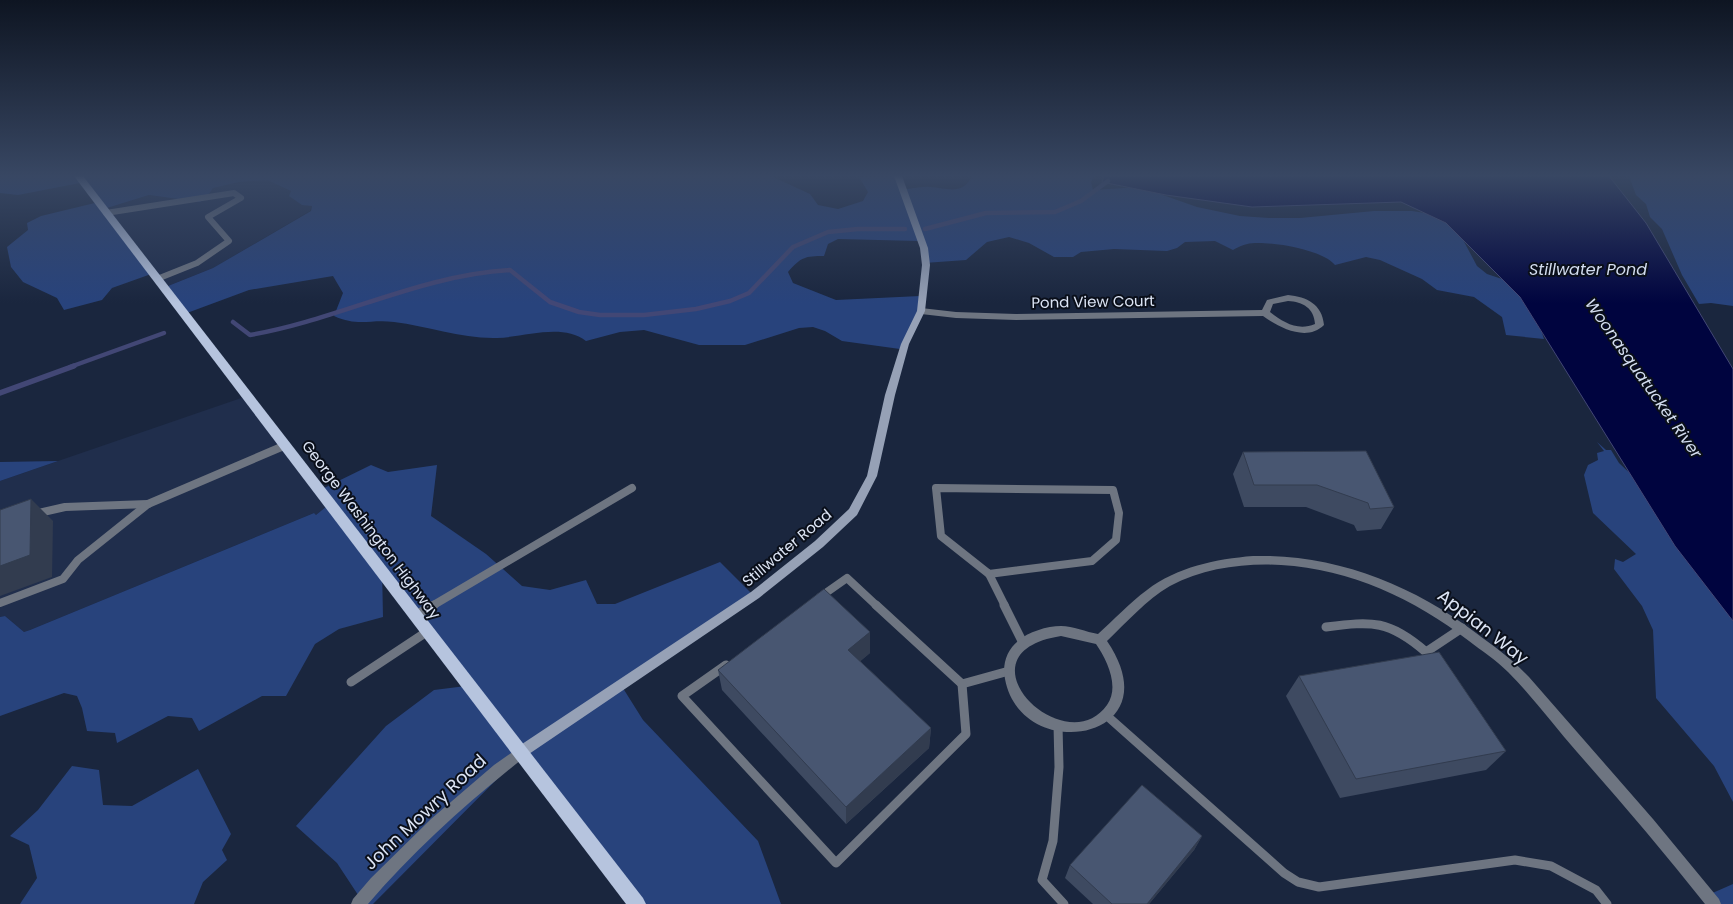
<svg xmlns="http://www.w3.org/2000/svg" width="1733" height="904" font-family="Poppins,sans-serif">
<rect width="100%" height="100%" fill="#1a263e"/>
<g fill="#202e4c">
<path d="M 267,180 L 291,191 L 312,206 L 310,211 L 213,268 L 168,286 L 107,208 L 149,195 L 200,202 L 207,197 L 213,188 L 222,185 Z"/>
<path d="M 250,395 L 327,506 L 316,515 L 314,513 L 30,630 L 24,632 L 5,616 L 0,617 L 0,481 Z"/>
</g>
<g fill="#28437c">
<path d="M 0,176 L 771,176 L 810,194 L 818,205 L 838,209 L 863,201 L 868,192 L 859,177 L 895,176 L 902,190 C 911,189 921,186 930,187 C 948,188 962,196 972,176 L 1094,176 L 1091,182 L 1093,190 L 1140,187 L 1197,207 L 1240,216 L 1269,218 L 1300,218 L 1374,211 L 1412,211 L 1425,213 L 1444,221 L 1461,236 L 1477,266 L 1487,274 L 1520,285 L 1530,296 L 1544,339 L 1506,335 L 1502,317 L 1474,297 L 1437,290 L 1422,279 L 1380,260 L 1366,257 L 1335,265 C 1323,250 1275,242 1255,243 C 1247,243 1240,246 1233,250 L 1215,241 L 1185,242 L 1177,248 L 1167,251 L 1114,249 L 1081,252 L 1073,257 L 1054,257 L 1029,243 L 1009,237 L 987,242 L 966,260 L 924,263 L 919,241 L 838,239 L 828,244 L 824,256 C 805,256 801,257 788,272 L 793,283 L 836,300 L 920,296 L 920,312 L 900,349 L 842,341 L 825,331 L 813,327 L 799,328 L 745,345 L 699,345 L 644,330 L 620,332 L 586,341 C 562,323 526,337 497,338 C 462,339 428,326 394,322 C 370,319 358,327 334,316 L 343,293 L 333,276 L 249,290 L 187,313 L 168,286 L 213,268 L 311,211 L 312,206 L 302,205 L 289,196 L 291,191 L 267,180 L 239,182 L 213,188 L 207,197 L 200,202 L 149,195 L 107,208 L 154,273 L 112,288 L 102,300 L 64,310 L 57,298 L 23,282 L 11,267 L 7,247 L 28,230 L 27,223 L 41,216 L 99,202 L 85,182 L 18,195 L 0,193 Z"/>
<path d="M 1629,176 L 1733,176 L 1733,306 L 1711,303 L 1699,304 L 1682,275 L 1662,229 L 1650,217 L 1646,204 L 1636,195 Z"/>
<path d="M 1597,442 L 1606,450 L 1611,450 L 1619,463 L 1638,481 L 1733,593 L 1733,802 L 1714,766 L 1656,698 L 1653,630 L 1642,606 L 1614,569 L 1615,559 L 1623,562 L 1636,554 L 1593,513 L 1584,475 L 1588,465 L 1598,460 L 1597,453 L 1604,451 Z"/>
<path d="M 58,461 L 0,481 L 0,462 Z"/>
<path d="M 371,465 L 388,472 L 437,465 L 431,516 L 486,554 L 522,586 L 550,590 L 586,580 L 597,604 L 615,604 L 720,562 L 752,594 L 621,685 L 643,720 L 758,841 L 781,904 L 640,904 L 523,753 L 373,904 L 364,904 L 337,863 L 296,826 L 386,726 L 434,690 L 474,685 L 382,568 L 383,617 L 339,629 L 315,644 L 286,696 L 262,696 L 199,731 L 192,718 L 168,716 L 117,743 L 115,733 L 87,731 L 82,708 L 77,696 L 64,693 L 0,716 L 0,617 L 5,616 L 24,632 L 30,630 L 314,513 L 316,515 L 327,506 L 322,489 Z"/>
<path d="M 72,766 L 99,770 L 103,805 L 132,806 L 198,769 L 231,834 L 222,850 L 227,860 L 203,882 L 194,904 L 20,904 L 37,878 L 29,845 L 10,836 L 38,810 Z"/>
<path d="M 1733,884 L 1733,904 L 1710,904 L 1708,895 Z"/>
</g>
<path fill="#00043f" stroke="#424775" d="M 1104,176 L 1609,176 L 1646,223 L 1733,369 L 1733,621 L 1675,546 L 1520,297 L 1446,223 L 1401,202 L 1252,207 L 1166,195 L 1102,182 Z"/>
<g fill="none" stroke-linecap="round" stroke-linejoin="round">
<g stroke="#424775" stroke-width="4.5">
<path d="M 925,229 L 986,213 L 1055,212 L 1081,201 L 1108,181"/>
<path d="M 233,322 L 250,335 C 338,320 420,275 510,270 L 550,302 L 579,312 L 600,315 L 644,315 L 696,309 L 730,301 L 749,293 L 793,247 L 828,232 L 858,229 L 905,229"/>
<path d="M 70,367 L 164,333"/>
</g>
<path stroke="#424775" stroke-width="5.5" d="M 0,393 L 74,366"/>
<path stroke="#6e7581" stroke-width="6" d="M 106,213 L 234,193 L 241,198 L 208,217 L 229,241 L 197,263 L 157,279"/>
<g stroke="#6e7581" stroke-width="8">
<path d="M 936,488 L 1113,490 L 1119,513 L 1116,540 L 1092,561 L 989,574 L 941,536 Z"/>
<path d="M 34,514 L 65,507 L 148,504"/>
<path d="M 989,574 L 1005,606"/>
<path d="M 820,597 L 847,578 L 877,606"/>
<path d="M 0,603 L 63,579 L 78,560 L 148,504 L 286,445"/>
<path d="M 432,606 L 632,488"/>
</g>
<g stroke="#6e7581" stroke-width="9">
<path d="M 876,605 L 962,684 L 1009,671"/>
<path d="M 1004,605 L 1023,643"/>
<path d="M 416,615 L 434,605"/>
<path d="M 1326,627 C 1373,621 1389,620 1426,652"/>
<path d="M 1432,663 L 1426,652 L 1462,628"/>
<path d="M 726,665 L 682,696 L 836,863 L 966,734 L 962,684"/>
<path d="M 351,682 L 428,631"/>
<path d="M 1106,715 L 1284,873 L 1298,882 L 1319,887 L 1515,860 L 1551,866 L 1596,890 L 1607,904"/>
<path d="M 1058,725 L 1059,767 L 1053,841 L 1042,880 L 1064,904"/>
</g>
<g fill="#6e7581" fill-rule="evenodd">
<path d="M 1288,295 C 1307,297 1322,304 1324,325 C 1307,342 1279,328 1263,316 L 1016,320 L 956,318 L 921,314 L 917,311 L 921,308 L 956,312 L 1016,314 L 1262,310 L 1267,300 ZM 1288,301 C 1303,302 1314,308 1315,324 C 1298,331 1284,323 1270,312 L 1273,304 Z"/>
<path d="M 1253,556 C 1335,554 1411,584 1476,633 C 1495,647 1513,660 1529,677 L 1653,819 L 1719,899 L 1721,904 L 1705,904 C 1664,852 1621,802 1577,752 C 1554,726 1533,697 1508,672 C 1496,660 1482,651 1469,641 C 1414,599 1351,569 1281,565 C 1244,563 1204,568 1170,586 C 1146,600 1127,622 1107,641 C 1175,741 1021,766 1005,679 C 1002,664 1007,650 1018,641 C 1028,632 1047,626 1061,626 C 1073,626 1086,632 1098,634 C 1114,620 1129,603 1147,590 C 1177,567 1216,559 1253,556 ZM 1061,636 L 1096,644 C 1107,660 1120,687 1107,705 C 1065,764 952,653 1061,636 Z"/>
<path d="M 521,746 L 526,748 L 527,752 L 526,756 C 469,801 415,849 368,904 L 351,904 L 353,899 L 371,878 L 431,819 L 494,765 Z"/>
</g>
<path fill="#96a1b6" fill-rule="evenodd" d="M 894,176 L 902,176 L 928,248 L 930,265 L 925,311 L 909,344 L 895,395 L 877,476 L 857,515 L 823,547 L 759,598 L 526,756 L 521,758 L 516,756 L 515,752 L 516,748 L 751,592 L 815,541 L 849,509 L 867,476 L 885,395 L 901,344 L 917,311 L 922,265 L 920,248 Z"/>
<path fill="#b6c4de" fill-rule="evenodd" d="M 74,176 L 83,176 L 643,898 L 646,904 L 626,904 Z"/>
</g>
<g fill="#3e4a61">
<path d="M 1243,452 L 1394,507 L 1381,529 L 1357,531 L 1354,525 L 1306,507 L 1244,507 L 1233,474 Z"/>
<path d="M 870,653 L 860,661 L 931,728 L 929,748 L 846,824 L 722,690 L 718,670 Z"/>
<path d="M 1299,676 L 1506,751 L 1486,770 L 1340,798 L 1286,696 Z"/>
<path d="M 1202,836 L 1194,850 L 1149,904 L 1093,904 L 1065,878 L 1070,865 Z"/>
</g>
<g fill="#323c4f">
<path d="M 31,499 L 53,521 L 52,577 L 0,596 L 0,566 Z"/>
<path d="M 870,632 L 870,653 L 849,671 L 848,650 Z"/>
<path d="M 931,728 L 929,748 L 846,824 L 846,807 Z"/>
<path d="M 1202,836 L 1194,850 L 1149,904 L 1147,904 Z"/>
</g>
<g fill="#485671" stroke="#323c4f">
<path d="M 1366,451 L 1394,507 L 1370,509 L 1368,503 L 1317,485 L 1254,485 L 1243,452 Z"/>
<path d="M 31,499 L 30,555 L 0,566 L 0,510 Z"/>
<path d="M 824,589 L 870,632 L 848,650 L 931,728 L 846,807 L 718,670 Z"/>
<path d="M 1439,652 L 1506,751 L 1356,779 L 1299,676 Z"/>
<path d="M 1142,785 L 1202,836 L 1147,904 L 1112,904 L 1070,865 Z"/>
</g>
<linearGradient id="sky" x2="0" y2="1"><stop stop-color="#0e1522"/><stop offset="0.58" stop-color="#384763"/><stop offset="1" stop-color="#384763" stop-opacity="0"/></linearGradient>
<rect width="1733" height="303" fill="url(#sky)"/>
<g text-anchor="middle" stroke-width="4" stroke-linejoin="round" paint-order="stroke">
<g font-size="15" fill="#dce4f4" stroke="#0a0f1a">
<text transform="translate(1093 302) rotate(-1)" y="5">Pond View Court</text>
<text transform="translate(371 530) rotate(53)" y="5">George Washington Highway</text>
<text transform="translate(787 548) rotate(-40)" y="5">Stillwater Road</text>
</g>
<g font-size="16" font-style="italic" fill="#d3ddf0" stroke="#0a0f1a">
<text x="1588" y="275">Stillwater Pond</text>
<text transform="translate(1644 378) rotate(55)" y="6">Woonasquatucket River</text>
</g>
<g font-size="18" fill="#dce4f4" stroke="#0a0f1a">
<text transform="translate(1483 627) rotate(38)" y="6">Appian Way</text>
<text transform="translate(425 812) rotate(-43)" y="6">John Mowry Road</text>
</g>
</g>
</svg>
